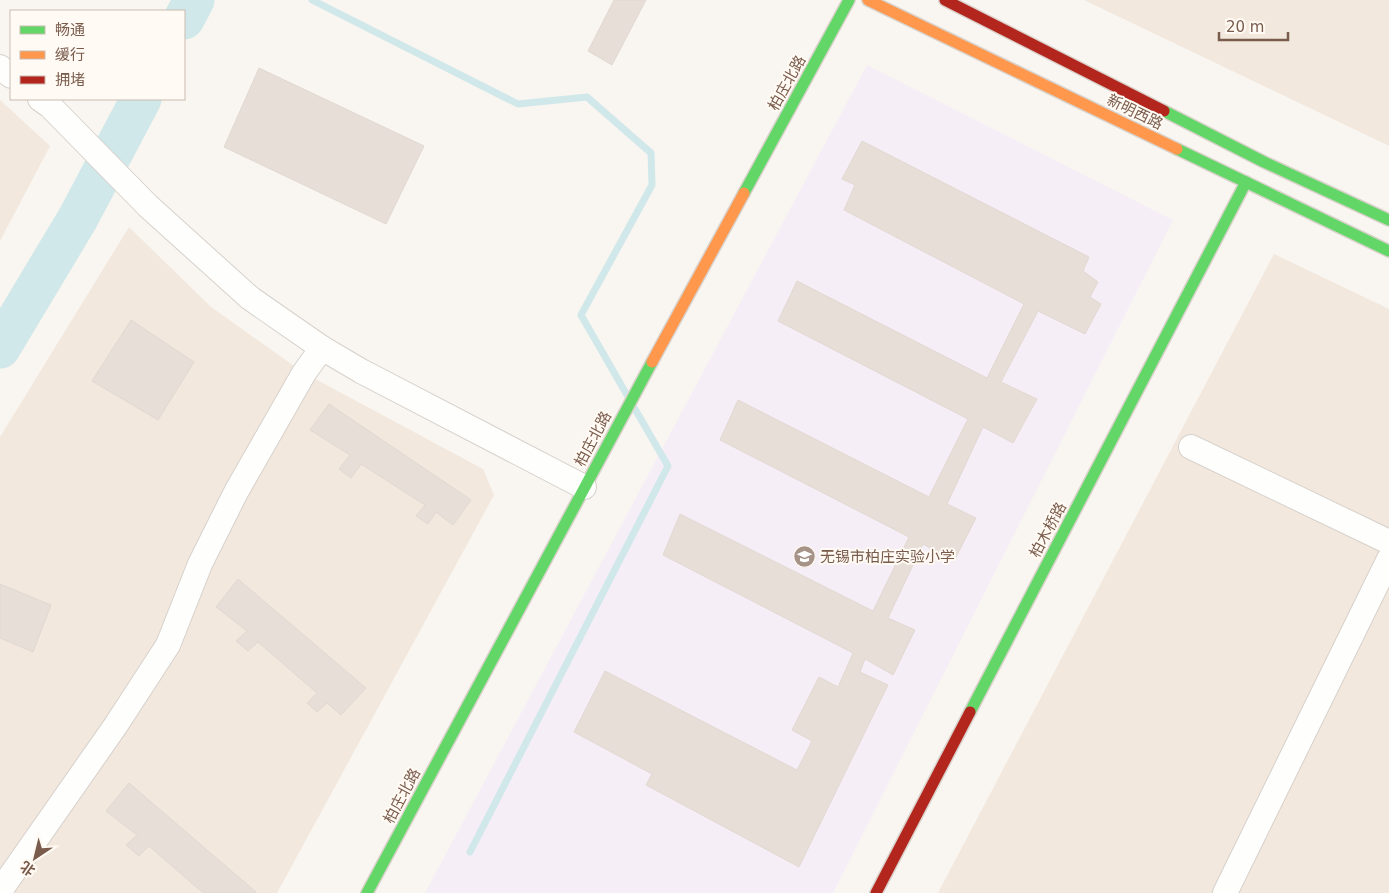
<svg xmlns="http://www.w3.org/2000/svg" width="1389" height="893" font-family="'DejaVu Sans','Noto Sans SC',sans-serif">
<rect width="100%" height="100%" fill="#f9f5f0"/>
<g fill="#f2e8de">
<path d="M 1084,0 L 1389,0 L 1389,146 L 1358,131 Z"/>
<path d="M 0,100 L 50,146 L 0,241 Z"/>
<path d="M 129,227 L 211,307 L 304,373 L 483,469 L 494,495 L 277,893 L 0,893 L 0,437 Z"/>
<path d="M 1274,254 L 1389,309 L 1389,893 L 938,893 Z"/>
</g>
<path fill="#f6eef6" d="M 867,65 L 1173,220 L 833,893 L 425,893 Z"/>
<g fill="none" stroke-linecap="round" stroke-linejoin="round">
<g stroke="#d0e8ea" stroke-width="7">
<path d="M 312,0 L 518,104 L 587,97 L 651,153 L 652,185 L 581,315 L 627,395"/>
<path d="M 470,852 L 668,466 L 635,409"/>
</g>
<g stroke="#d0e8ea" stroke-width="41">
<path d="M 184,19 L 194,0"/>
<path d="M 0,348 L 78,218 L 141,99"/>
</g>
</g>
<g fill="#e6ded7" stroke="#e2d8d2">
<path d="M 614,0 L 646,0 L 612,65 L 588,51 Z"/>
<path d="M 259,68 L 424,146 L 386,224 L 224,147 Z"/>
<path d="M 862,141 L 1089,257 L 1083,271 L 1098,282 L 1090,297 L 1101,304 L 1085,334 L 1038,311 L 1001,382 L 1037,399 L 1013,443 L 983,427 L 947,504 L 976,518 L 954,561 L 923,544 L 888,618 L 915,630 L 893,675 L 865,659 L 860,672 L 888,685 L 799,867 L 646,785 L 652,774 L 574,732 L 605,671 L 797,770 L 812,741 L 792,730 L 819,677 L 838,687 L 853,653 L 663,555 L 680,514 L 873,611 L 909,537 L 720,440 L 738,400 L 929,497 L 968,419 L 778,321 L 797,281 L 987,378 L 1024,304 L 844,210 L 855,185 L 842,179 Z"/>
<path d="M 131,320 L 194,362 L 158,420 L 92,381 Z"/>
<path d="M 329,404 L 471,500 L 453,525 L 436,512 L 428,524 L 416,516 L 425,505 L 361,464 L 351,478 L 339,469 L 350,455 L 310,430 Z"/>
<path d="M 238,579 L 366,688 L 341,715 L 327,703 L 317,712 L 307,703 L 317,693 L 258,642 L 248,651 L 236,641 L 247,631 L 216,607 Z"/>
<path d="M 0,584 L 51,605 L 33,652 L 0,638 Z"/>
<path d="M 129,783 L 256,892 L 255,893 L 203,893 L 149,846 L 139,856 L 126,845 L 137,835 L 106,811 Z"/>
</g>
<g fill="none" stroke-linecap="round" stroke-linejoin="round">
<defs>
<g id="street">
<path d="M 0,67 L 11,76"/>
<path d="M 40,99 L 50,106 L 148,206 L 250,298 L 322,348 L 361,371 L 584,487"/>
<path d="M 1191,447 L 1389,542"/>
<path d="M 0,891 L 116,725 L 168,645 L 200,564 L 236,492 L 304,373 L 322,348"/>
<path d="M 1225,893 L 1389,559"/>
</g>
<g id="fast">
<path d="M 1164,111 L 1264,162 L 1389,220"/>
<path d="M 1177,149 L 1389,251"/>
<path d="M 744,193 L 849,0"/>
<path d="M 970,712 L 1246,182"/>
<path d="M 367,893 L 652,362"/>
</g>
<g id="slow">
<path d="M 868,0 L 1177,149"/>
<path d="M 652,362 L 744,193"/>
</g>
<g id="jam">
<path d="M 945,0 L 1164,111"/>
<path d="M 876,893 L 970,712"/>
</g>
</defs>
<use href="#street" stroke="#d7d1cb" stroke-width="26"/>
<use href="#fast" stroke="#d9d2cb" stroke-width="14"/>
<use href="#slow" stroke="#d9d2cb" stroke-width="14"/>
<use href="#jam" stroke="#d9d2cb" stroke-width="14"/>
<use href="#street" stroke="#fefefd" stroke-width="24"/>
<use href="#fast" stroke="#63d668" stroke-width="11"/>
<use href="#slow" stroke="#ff974d" stroke-width="11"/>
<use href="#jam" stroke="#b3261e" stroke-width="11"/>
</g>
<defs>
<symbol id="school-disc" viewBox="-11 -11 22 22"><circle r="9.5" fill="#a69286" stroke="#fffaf3"/><path d="M0-5L7-2L0 1L-7-2ZM-4 1L0 2.5L4 1V4Q0 6-4 4Z" fill="#fff"/></symbol>
</defs>
<g fill-rule="evenodd">
<use href="#school-disc" x="792" y="544" width="25" height="25"/>
</g>
<g text-anchor="middle" stroke-width="4" stroke-linejoin="round" paint-order="stroke">
<g font-size="15" fill="#7a5c4d" stroke="#fffaf3">
<text transform="translate(787 83) rotate(-61)" y="5">柏庄北路</text>
<text transform="translate(1135 112) rotate(26)" y="5">新明西路</text>
<text transform="translate(593 439) rotate(-62)" y="5">柏庄北路</text>
<text transform="translate(1048 530) rotate(-62)" y="5">柏木桥路</text>
<text transform="translate(402 796) rotate(-62)" y="5">柏庄北路</text>
</g>
<g font-size="15" fill="#7a5c4d" stroke="#fffaf3" text-anchor="start">
<text x="820" y="562">无锡市柏庄实验小学</text>
</g>
</g>
<rect x="10" y="10" width="175" height="90" fill="#fffaf3" stroke="#cabbb1"/>
<rect x="20" y="26" width="25" height="8" fill="#63d668" stroke="#cabbb1"/>
<text x="55" y="35" font-size="15" fill="#7a5c4d">畅通</text>
<rect x="20" y="51" width="25" height="8" fill="#ff974d" stroke="#cabbb1"/>
<text x="55" y="60" font-size="15" fill="#7a5c4d">缓行</text>
<rect x="20" y="76" width="25" height="8" fill="#b3261e" stroke="#cabbb1"/>
<text x="55" y="85" font-size="15" fill="#7a5c4d">拥堵</text>
<g transform="translate(35 858) rotate(215)" stroke="#fffaf3" stroke-width="4" paint-order="stroke">
<path d="M0-4L9 19L0 12L-9 19Z" fill="#7a5c4d"/>
<text y="-8" font-size="14" font-weight="bold" text-anchor="middle" fill="#7a5c4d">北</text>
</g>
<path d="M1219 32v8h69v-8" fill="none" stroke="#7a5c4d" stroke-width="2.5"/>
<text x="1226" y="32" font-size="15" fill="#7a5c4d" stroke="#fffaf3" stroke-width="4" paint-order="stroke">20 m</text>
</svg>
